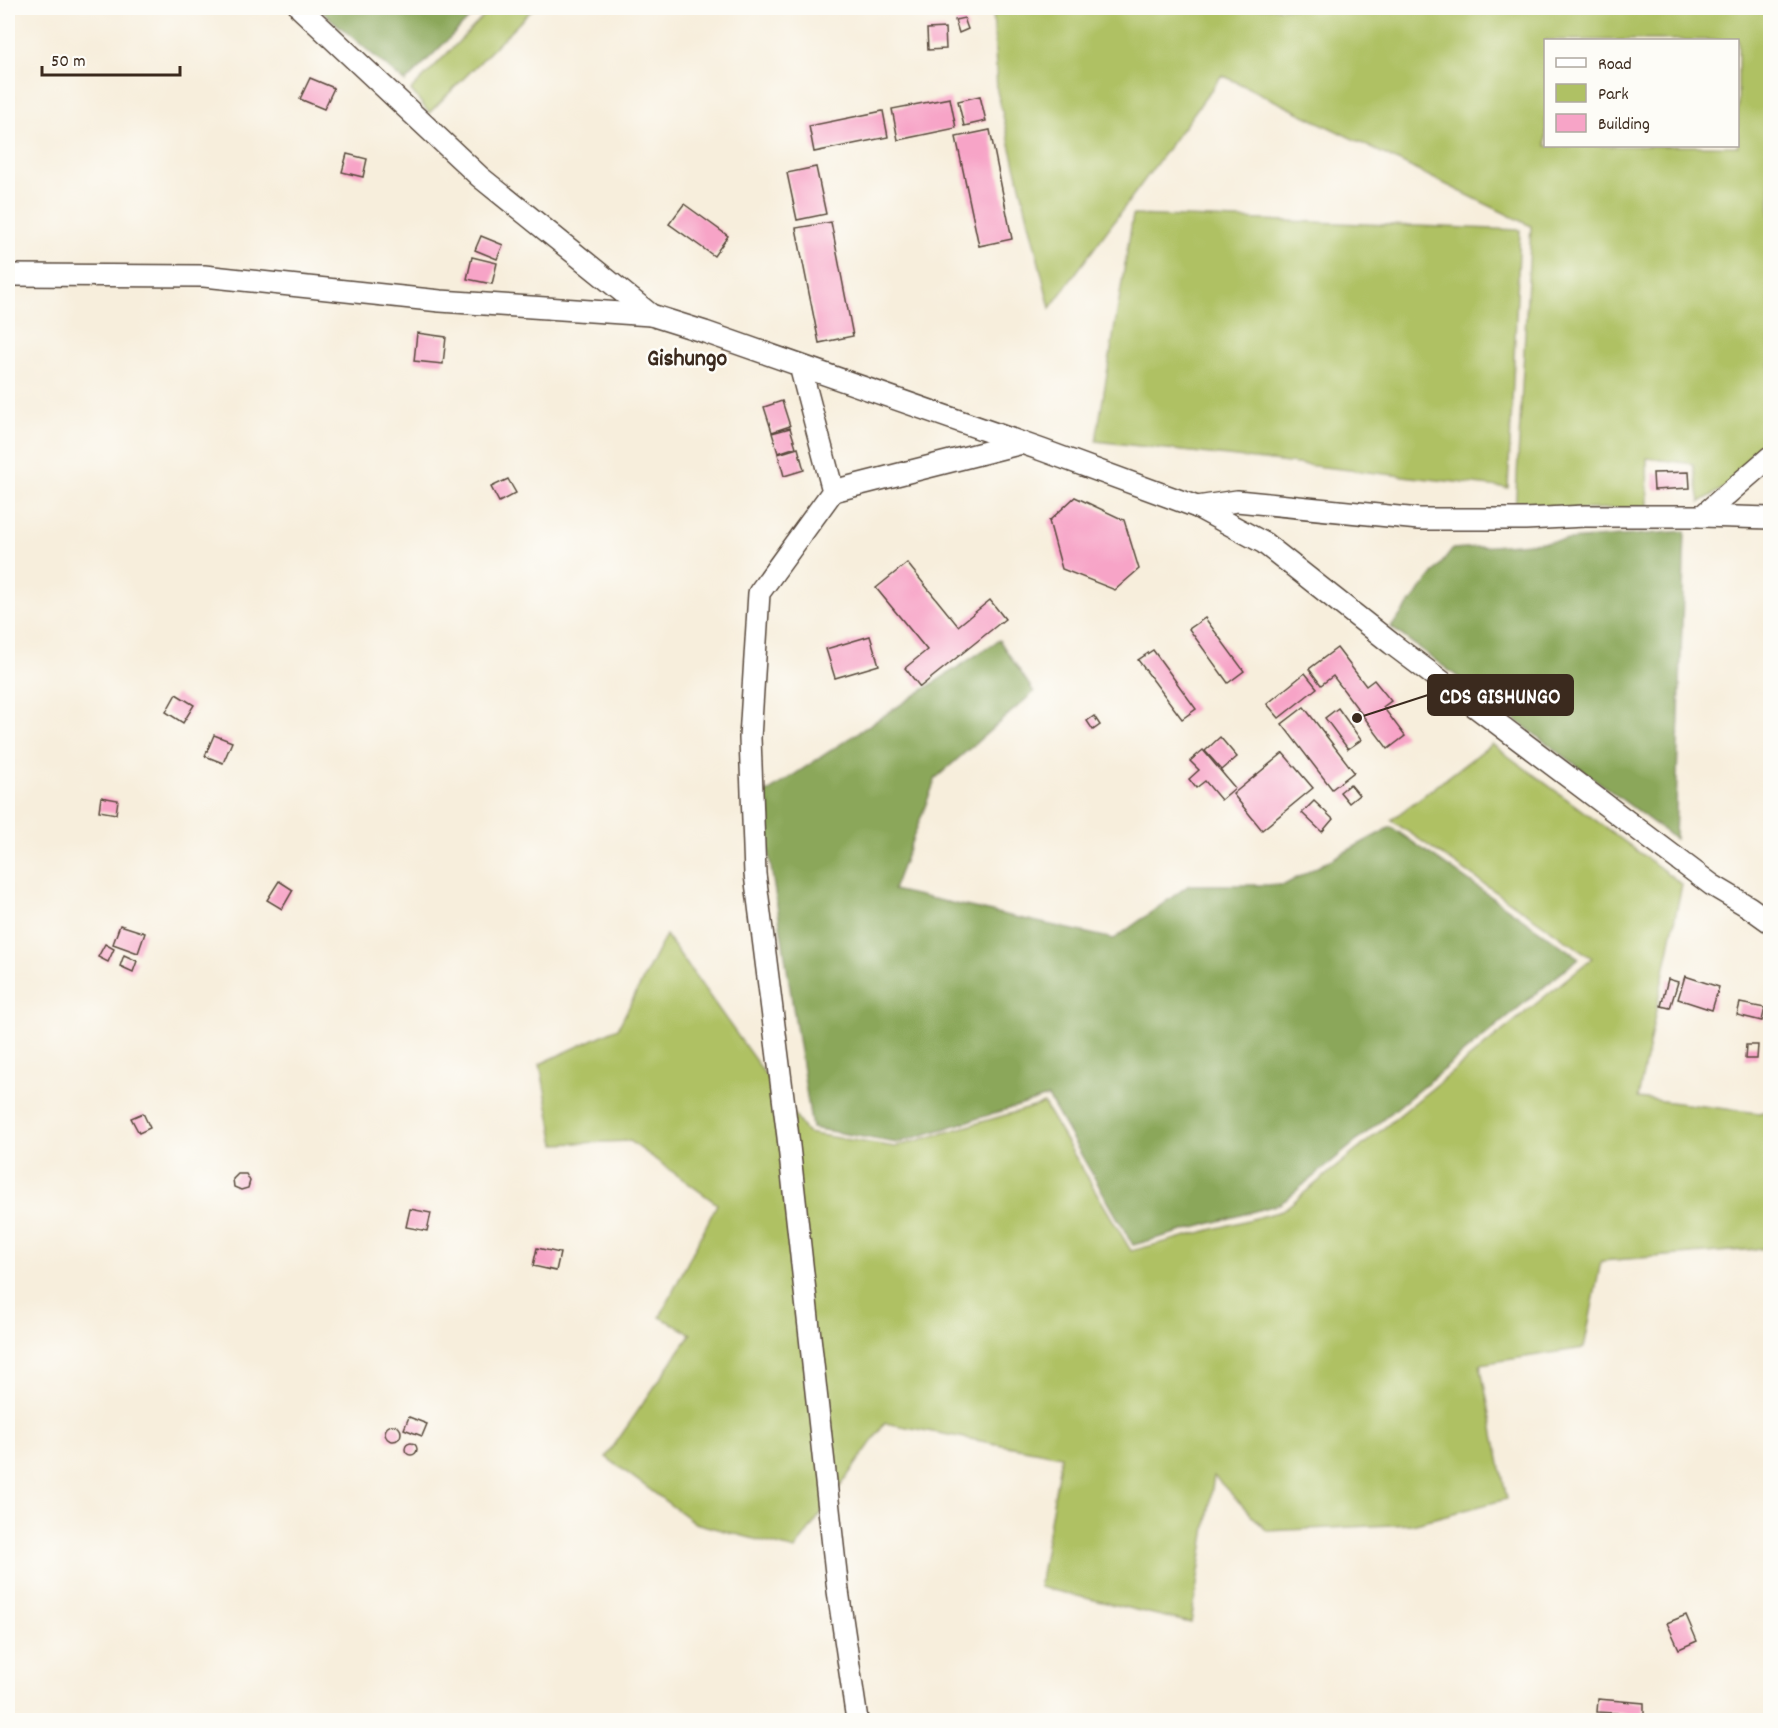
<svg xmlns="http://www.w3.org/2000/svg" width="1778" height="1728" font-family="Dekko,sans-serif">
<rect width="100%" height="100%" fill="#fdfcf7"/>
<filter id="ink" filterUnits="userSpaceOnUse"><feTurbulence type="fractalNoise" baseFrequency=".0167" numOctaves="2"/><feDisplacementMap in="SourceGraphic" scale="12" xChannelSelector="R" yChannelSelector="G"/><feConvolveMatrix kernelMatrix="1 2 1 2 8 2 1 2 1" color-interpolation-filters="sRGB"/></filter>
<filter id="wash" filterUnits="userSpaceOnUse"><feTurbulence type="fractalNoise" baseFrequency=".008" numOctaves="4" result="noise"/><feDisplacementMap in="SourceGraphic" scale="24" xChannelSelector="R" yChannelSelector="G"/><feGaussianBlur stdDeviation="1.35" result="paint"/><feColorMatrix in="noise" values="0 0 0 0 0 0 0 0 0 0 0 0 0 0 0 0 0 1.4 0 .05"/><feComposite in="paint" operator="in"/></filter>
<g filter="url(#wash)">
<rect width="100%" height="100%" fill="#f7eedc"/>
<g fill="#afc164" stroke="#757641" stroke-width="1.5" fill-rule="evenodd">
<path d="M 492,8 L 534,8 L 429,113 L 411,90 Z"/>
<path d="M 993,8 L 1770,8 L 1770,462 L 1700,502 L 1693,464 L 1647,458 L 1648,507 L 1515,512 L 1531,226 L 1222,75 L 1050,308 L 997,91 ZM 1546,40 L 1738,40 L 1738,146 L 1546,146 Z"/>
<path d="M 1133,215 L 1520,230 L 1508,488 L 1096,441 Z"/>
<path d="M 1492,744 L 1682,884 L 1638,1098 L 1759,1113 L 1770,1111 L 1770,1248 L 1601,1261 L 1584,1348 L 1480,1364 L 1507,1499 L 1412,1524 L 1267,1531 L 1214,1476 L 1191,1623 L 1039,1587 L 1061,1456 L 885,1423 L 795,1550 L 695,1523 L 606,1457 L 691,1334 L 660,1317 L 717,1204 L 630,1141 L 555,1144 L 540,1064 L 618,1028 L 666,935 L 807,1133 L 895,1147 L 1044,1104 L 1131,1251 L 1282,1211 L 1592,958 L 1391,820 Z"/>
</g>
<g fill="#8ba75a" stroke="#63683c" stroke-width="1.5">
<path d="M 318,8 L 480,8 L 405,82 Z"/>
<path d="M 1685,531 L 1675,839 L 1391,627 L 1453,549 Z"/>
<path d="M 999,640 L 1034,692 L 936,778 L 893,890 L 1114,939 L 1189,885 L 1284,885 L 1391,827 L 1579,958 L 1280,1204 L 1133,1245 L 1048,1097 L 897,1143 L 812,1128 L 760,797 Z"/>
</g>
<g id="blocks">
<g fill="#f7a4c7">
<path d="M 964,18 L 968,29 L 959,33 L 955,20 Z"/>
<path d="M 945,28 L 946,49 L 928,50 L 927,29 Z"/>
<path d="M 310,78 L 334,88 L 324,109 L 300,99 Z"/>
<path d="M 980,96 L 986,121 L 964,126 L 958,101 Z"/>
<path d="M 950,98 L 956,128 L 898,140 L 892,109 Z"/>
<path d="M 883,111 L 888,137 L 814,152 L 809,126 Z"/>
<path d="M 990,130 L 1012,239 L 979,246 L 956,137 Z"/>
<path d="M 347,154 L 367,159 L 363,177 L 342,172 Z"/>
<path d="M 816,167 L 826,214 L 797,220 L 787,173 Z"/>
<path d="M 684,204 L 728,236 L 714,256 L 669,224 Z"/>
<path d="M 831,222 L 853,336 L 819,343 L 796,228 Z"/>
<path d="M 481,236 L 503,245 L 497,259 L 475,250 Z"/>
<path d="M 472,257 L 497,263 L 492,284 L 467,279 Z"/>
<path d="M 417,333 L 446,337 L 443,364 L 414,361 Z"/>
<path d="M 782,401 L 790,426 L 772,432 L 764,407 Z"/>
<path d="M 790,428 L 796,447 L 778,453 L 772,433 Z"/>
<path d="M 798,448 L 804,470 L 784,476 L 778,454 Z"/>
<path d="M 1689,472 L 1690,488 L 1654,490 L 1653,473 Z"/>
<path d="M 508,479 L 516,493 L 499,502 L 491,487 Z"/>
<path d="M 1075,497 L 1124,520 L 1139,569 L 1115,590 L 1062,569 L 1049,521 Z"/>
<path d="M 907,563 L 958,626 L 990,600 L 1005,619 L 920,687 L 905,668 L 927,650 L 876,588 Z"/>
<path d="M 1205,618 L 1244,671 L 1228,683 L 1189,629 Z"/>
<path d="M 870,636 L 879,665 L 835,678 L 826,649 Z"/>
<path d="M 1337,648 L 1366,686 L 1374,680 L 1391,701 L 1383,707 L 1405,736 L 1388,749 L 1333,676 L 1321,685 L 1309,669 Z"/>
<path d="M 1153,650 L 1196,709 L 1182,719 L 1138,660 Z"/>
<path d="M 1305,673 L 1317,688 L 1279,718 L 1267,704 Z"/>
<path d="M 176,694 L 194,705 L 183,723 L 166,712 Z"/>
<path d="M 1304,707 L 1354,772 L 1332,789 L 1282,724 Z"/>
<path d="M 1338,708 L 1361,740 L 1348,749 L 1325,718 Z"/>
<path d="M 1094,716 L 1100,725 L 1093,730 L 1087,721 Z"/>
<path d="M 214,735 L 232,742 L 223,763 L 205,756 Z"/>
<path d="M 1220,737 L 1237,757 L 1222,770 L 1205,751 Z"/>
<path d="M 1203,750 L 1235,788 L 1221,800 L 1205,781 L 1196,788 L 1189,779 L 1199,770 L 1190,761 Z"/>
<path d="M 1283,753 L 1313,788 L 1262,830 L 1233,794 Z"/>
<path d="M 1350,784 L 1359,795 L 1349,803 L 1340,792 Z"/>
<path d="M 101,797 L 118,800 L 116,814 L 99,811 Z"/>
<path d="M 1314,801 L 1333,819 L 1322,832 L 1302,813 Z"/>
<path d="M 279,881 L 293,890 L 282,909 L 267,900 Z"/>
<path d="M 120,925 L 145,933 L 138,953 L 113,944 Z"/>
<path d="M 105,944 L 114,949 L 108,962 L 98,957 Z"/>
<path d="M 124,955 L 137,961 L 133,972 L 120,966 Z"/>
<path d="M 1685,976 L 1719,987 L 1712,1010 L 1678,999 Z"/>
<path d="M 1668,979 L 1678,982 L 1670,1008 L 1661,1006 Z"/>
<path d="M 1740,1003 L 1765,1008 L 1762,1021 L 1737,1015 Z"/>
<path d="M 1746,1045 L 1758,1045 L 1757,1059 L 1745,1059 Z"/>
<path d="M 143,1113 L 150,1128 L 139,1133 L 131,1118 Z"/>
<path d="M 238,1174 L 246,1174 L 250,1181 L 248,1188 L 241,1190 L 234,1187 L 233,1179 Z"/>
<path d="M 410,1209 L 431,1213 L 427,1231 L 406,1227 Z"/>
<path d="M 537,1248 L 560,1253 L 556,1271 L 533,1266 Z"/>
<path d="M 409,1417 L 427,1424 L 422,1436 L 404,1429 Z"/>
<circle cx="393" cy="1433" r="8"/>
<circle cx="411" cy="1449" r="6"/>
<path d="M 1686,1615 L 1697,1641 L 1679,1649 L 1667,1623 Z"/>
<path d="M 1598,1699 L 1644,1703 L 1644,1715 L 1597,1712 Z"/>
</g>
</g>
</g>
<g filter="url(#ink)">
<use href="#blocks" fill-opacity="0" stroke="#57473a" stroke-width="1.5"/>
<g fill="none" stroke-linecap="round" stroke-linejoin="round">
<defs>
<g id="minor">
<path d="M 300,8 L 480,177 L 651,315 L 705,332 L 1042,450 L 1197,507 L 1264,543 L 1392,644 L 1712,885 L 1749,907 L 1770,922"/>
<path d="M 8,275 L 204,276 L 440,301 L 651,315"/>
<path d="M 800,366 L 833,491 L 759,593 L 750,738 L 755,874 L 788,1137 L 838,1591 L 857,1720"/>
<path d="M 833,491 L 1022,443"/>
<path d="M 1197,507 L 1237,501 L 1419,519 L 1525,519 L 1585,516 L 1702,516 L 1770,518"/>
<path d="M 1702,516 L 1770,457"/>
</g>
</defs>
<use href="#minor" stroke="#57473a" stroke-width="24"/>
<use href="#minor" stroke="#fff" stroke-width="21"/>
</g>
</g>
<g text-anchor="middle" stroke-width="5" stroke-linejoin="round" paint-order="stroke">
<g font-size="24" font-weight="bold" fill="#3b2a1e" stroke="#fdfcf7">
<text x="687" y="365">Gishungo</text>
</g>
</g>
<path fill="none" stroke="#3b2a1e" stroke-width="2" d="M1357 718L1428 695"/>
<circle fill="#3b2a1e" stroke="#fdfcf7" stroke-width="2" cx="1357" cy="718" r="6"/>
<rect fill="#3b2a1e" stroke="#3b2a1e" stroke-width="2" x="1428" y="675" width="145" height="40" rx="6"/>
<g font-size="22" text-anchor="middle" font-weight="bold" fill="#fff">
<text x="1500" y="703">CDS GISHUNGO</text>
</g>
<rect width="1778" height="1728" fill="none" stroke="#fdfcf7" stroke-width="30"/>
<rect x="1544" y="39" width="195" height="108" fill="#fdfcf7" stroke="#afa8a0" stroke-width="1.5"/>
<rect x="1556" y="58" width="30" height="9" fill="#ffffff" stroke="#afa8a0" stroke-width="1.5"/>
<text x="1598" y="69" font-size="18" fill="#3b2a1e">Road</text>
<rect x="1556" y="84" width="30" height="18" fill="#afc164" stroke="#afa8a0" stroke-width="1.5"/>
<text x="1598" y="99" font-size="18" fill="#3b2a1e">Park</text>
<rect x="1556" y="114" width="30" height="18" fill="#f7a4c7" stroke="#afa8a0" stroke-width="1.5"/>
<text x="1598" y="129" font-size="18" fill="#3b2a1e">Building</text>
<path d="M42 66v9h138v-9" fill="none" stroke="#3b2a1e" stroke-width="3"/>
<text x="51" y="66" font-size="18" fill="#3b2a1e" stroke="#fdfcf7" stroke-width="4.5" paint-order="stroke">50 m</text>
</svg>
